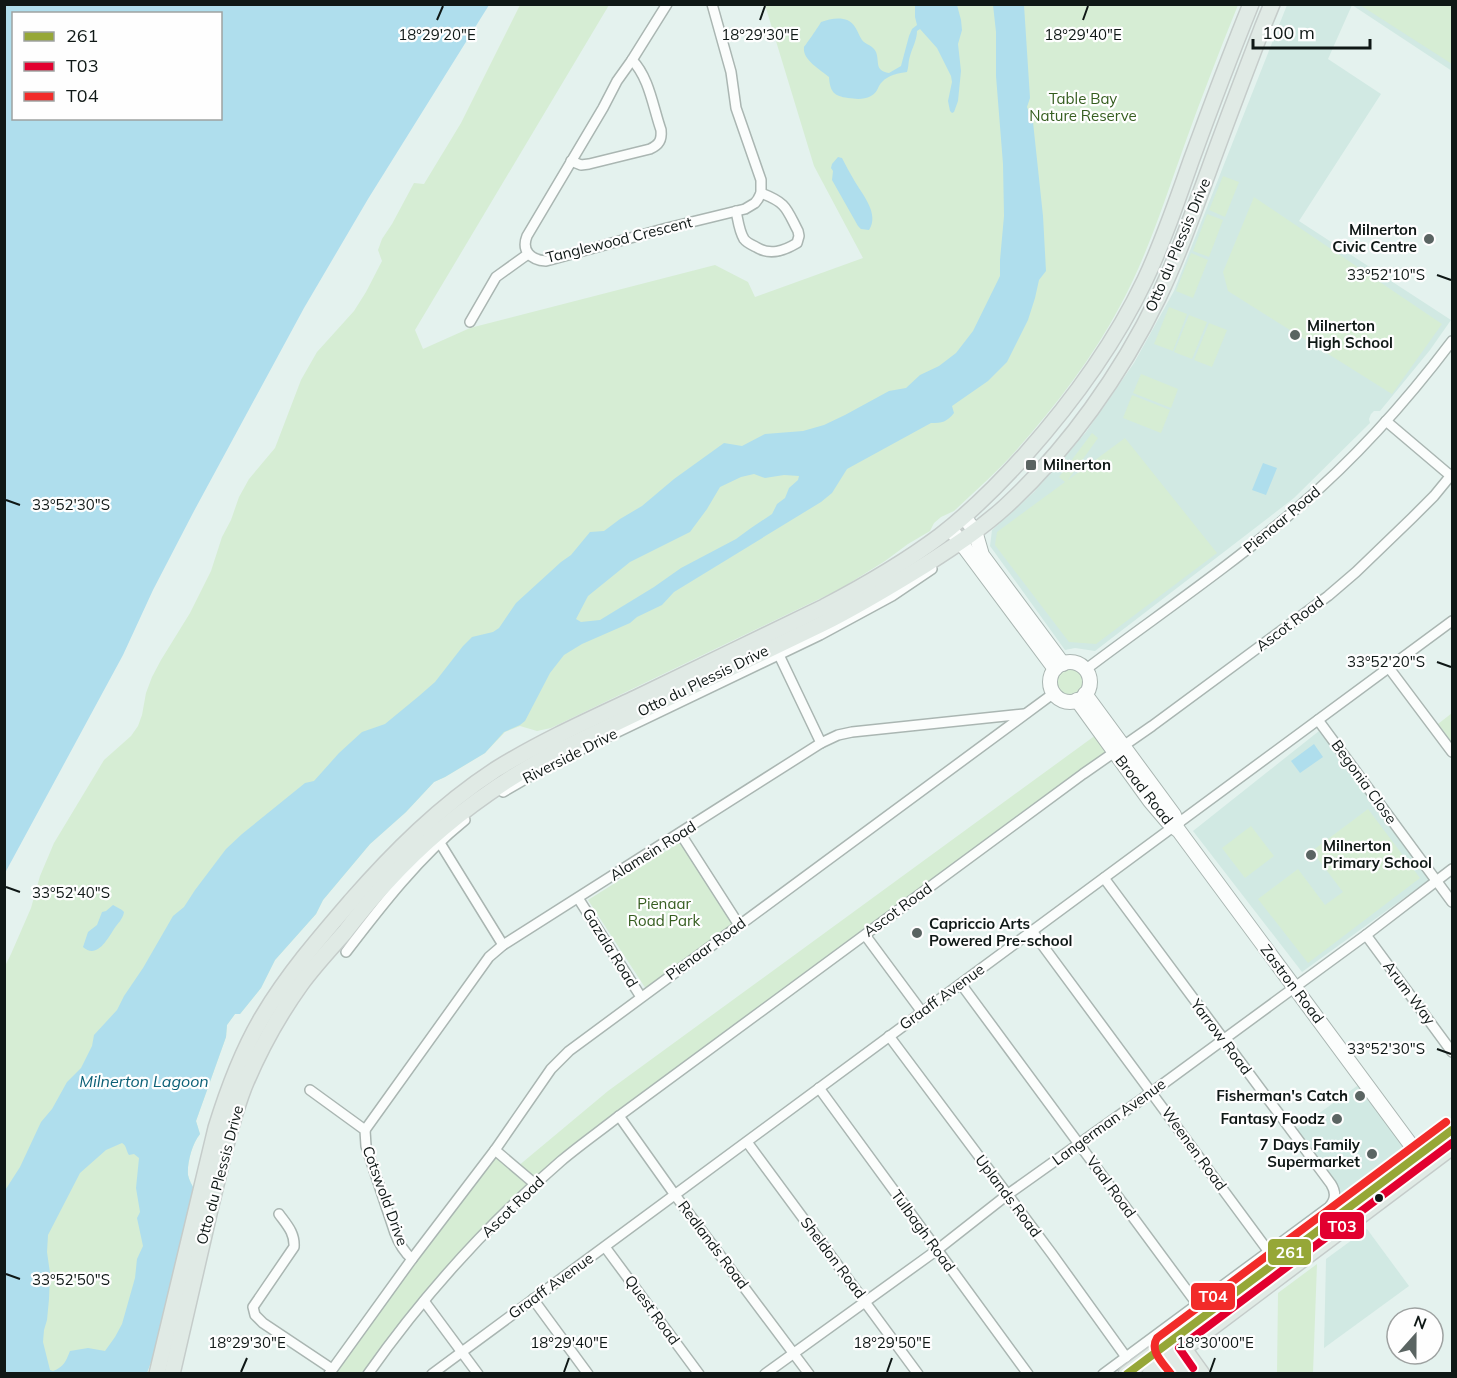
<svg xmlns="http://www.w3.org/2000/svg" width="1457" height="1378" font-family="Mulish,sans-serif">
<rect width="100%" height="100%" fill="#e4f2ee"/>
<g fill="#d1e9e3">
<path d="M 1287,5 L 1452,5 L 1452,71 L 1352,5 L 1328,59 L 1381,94 L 1299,221 L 1451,320 L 1430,350 L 1380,411 L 1374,411 L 1371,414 L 1369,419 L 1370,423 L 1294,498 L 1095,651 L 1075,648 L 1065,650 L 990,546 L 992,530 L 1034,492 L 1086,432 L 1134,363 L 1174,291 Z"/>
<path d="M 1319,731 L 1429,880 L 1302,972 L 1193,831 Z"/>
<path d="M 1364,1081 L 1418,1155 L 1351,1205 L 1335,1197 L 1293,1132 Z"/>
<path d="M 1367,1229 L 1409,1286 L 1324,1348 L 1326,1259 Z"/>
</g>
<g fill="#d6edd4">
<path d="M 520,5 L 609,5 L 415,330 L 423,349 L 470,328 L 715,265 L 748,282 L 755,297 L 863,258 L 814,166 L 765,5 L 1238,5 C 1219,52 1200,101 1183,149 C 1164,202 1147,256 1120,306 C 1093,357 1057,404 1019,447 C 999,470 976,490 954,511 L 941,517 L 934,523 L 930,531 L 908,544 L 885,561 L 840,589 L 551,728 L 537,731 L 520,726 L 505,732 L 485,753 L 445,777 L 434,782 L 406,812 L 370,844 L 323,900 L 316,914 L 275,960 L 261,988 L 240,1014 L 235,1014 L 227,1025 L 226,1037 L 196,1121 L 200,1134 C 192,1144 187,1163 188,1175 C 189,1180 192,1185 194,1189 L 154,1354 L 147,1373 L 5,1374 L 5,966 L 11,954 L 31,908 L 40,876 L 54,843 L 104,760 L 131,736 L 138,726 L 142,715 L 146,693 L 152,677 L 161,660 L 190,613 L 211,571 L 222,537 L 231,520 L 239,497 L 249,479 L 275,448 L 301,380 L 317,352 L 354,311 L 366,292 L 382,261 L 378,250 L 382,239 L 392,224 L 414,183 L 424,184 L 461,123 Z"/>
<path d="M 1360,5 L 1452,5 L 1452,64 Z"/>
<path d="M 1223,176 L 1239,182 L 1225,217 L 1209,210 Z"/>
<path d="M 1254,197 L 1442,324 L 1392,394 L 1228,291 L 1223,272 Z"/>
<path d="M 1207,214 L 1223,220 L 1209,257 L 1193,251 Z"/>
<path d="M 1191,253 L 1208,260 L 1193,298 L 1176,291 Z"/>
<path d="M 1169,307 L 1187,314 L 1173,351 L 1154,344 Z"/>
<path d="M 1189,315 L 1207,322 L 1192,359 L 1174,352 Z"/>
<path d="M 1209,323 L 1227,330 L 1212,367 L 1194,360 Z"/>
<path d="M 1141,374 L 1178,389 L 1171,408 L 1133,393 Z"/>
<path d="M 1132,395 L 1170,410 L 1161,433 L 1123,418 Z"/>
<path d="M 1092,433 L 1098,438 L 1068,480 L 1125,438 L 1217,553 L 1096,644 L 1069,642 L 995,545 L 997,532 L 1065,482 L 1059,477 Z"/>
<circle cx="1070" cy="682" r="15"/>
<path d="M 1452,713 L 1452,743 L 1438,724 Z"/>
<path d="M 1100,732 L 1114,751 L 619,1116 L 487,1232 L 368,1373 L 329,1374 L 495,1150 L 517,1167 L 608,1091 Z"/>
<path d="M 1368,809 L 1420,878 L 1308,963 L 1258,899 L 1298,869 L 1325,905 L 1343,892 L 1312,851 Z"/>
<path d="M 1251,826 L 1274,856 L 1245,878 L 1222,848 Z"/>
<path d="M 682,841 L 735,923 L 646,989 L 588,900 Z"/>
<path d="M 1317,1264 L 1313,1373 L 1277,1373 L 1278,1293 Z"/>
</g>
<g fill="#afdeed" fill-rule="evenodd">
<path d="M 5,4 L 489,5 L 368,199 L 304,308 L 194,511 L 153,590 L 123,655 L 5,873 ZM 14,14 L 220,14 L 220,118 L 14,118 Z"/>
<path d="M 915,5 L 957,5 L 961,20 L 962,30 L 958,44 L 961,71 L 958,101 L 954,112 L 952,113 L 950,111 L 948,101 L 952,82 L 951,76 L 937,48 L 920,29 L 917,31 C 917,40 912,48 910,56 C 908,62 909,66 907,72 C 899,73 888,75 882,82 C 877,87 879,91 871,96 C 863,100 856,99 848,98 C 834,96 830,92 829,77 C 821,70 802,60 804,47 C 805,46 819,26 821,22 C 832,18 848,15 855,27 C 858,31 859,36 862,40 C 866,45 873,45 876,52 C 880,63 874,70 889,73 L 901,66 L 909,36 L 912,29 L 917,25 L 915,17 Z"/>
<path d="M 993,5 L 1024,5 L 1030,98 L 1027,107 L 1033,122 L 1043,216 L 1046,271 L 1039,280 L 1035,298 L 1028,320 L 1007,362 L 988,381 L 952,406 L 954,413 C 947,422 942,423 931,423 L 847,469 L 832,493 L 821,502 L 674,592 L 662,605 L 637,617 L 630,623 L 582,644 L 564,655 L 550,673 L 525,721 L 520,725 L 504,732 L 485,753 L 445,777 L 434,782 L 406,812 L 370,844 L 323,900 L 316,914 L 275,960 L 261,988 L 240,1014 L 235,1014 L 227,1025 L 226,1037 L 196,1121 L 200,1134 C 192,1144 187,1163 188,1175 C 189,1180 192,1185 194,1189 L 154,1354 L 147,1373 L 5,1373 L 4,1192 L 20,1167 L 41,1122 L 52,1109 L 67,1082 L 81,1068 L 92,1046 L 94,1035 L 117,1010 L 124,996 L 143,968 L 173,916 L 184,907 L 195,890 L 226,849 L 242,834 L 305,783 L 314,781 L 339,753 L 362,732 L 385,724 L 419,696 L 435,682 L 463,646 L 472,637 L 493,632 L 499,628 L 516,603 L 561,562 L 571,555 L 590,532 L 604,531 L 620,519 L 642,506 L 674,479 L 724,443 L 742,446 L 765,434 L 803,431 L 824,425 L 845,415 L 889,391 L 906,388 L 920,375 L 939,366 L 956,353 L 973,331 L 1000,276 L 1000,260 L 1004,216 L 1003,164 L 996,76 L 996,32 ZM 754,474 L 765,478 L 784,475 L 799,476 L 798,480 L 789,488 L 785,498 L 777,504 L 772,514 L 751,528 L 736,539 L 681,568 L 654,587 L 600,620 L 581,622 L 576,619 L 588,596 L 630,562 L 690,532 L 707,509 L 720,487 L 741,477 ZM 122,1143 C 127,1146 126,1151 129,1155 L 134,1154 L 139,1158 L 136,1188 L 140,1212 L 137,1218 L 143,1246 L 137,1259 L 135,1278 L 122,1324 L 115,1337 L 105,1351 L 88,1348 L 70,1351 C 66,1361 64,1367 53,1371 L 50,1370 L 43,1342 L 44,1330 L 47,1320 L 49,1299 L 50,1273 L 47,1252 L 48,1235 L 80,1173 L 106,1150 Z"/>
<path d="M 838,157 L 842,158 C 846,166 850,173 854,180 C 862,194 880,214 869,230 L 861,229 L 858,226 L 832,180 L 833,171 L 831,168 L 832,164 Z"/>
<path d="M 1263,463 L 1277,468 L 1266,495 L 1252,490 Z"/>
<path d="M 1314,744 L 1323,757 L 1300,773 L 1291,761 Z"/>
<path d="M 113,905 L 122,910 L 124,912 C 123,919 118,923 114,929 C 108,938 97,960 83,947 L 88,932 L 97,925 L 102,912 L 106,911 Z"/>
</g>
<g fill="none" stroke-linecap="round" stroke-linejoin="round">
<defs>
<g id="street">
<path d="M 667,4 L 632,60 L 617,81 L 603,108 L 527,236 C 521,251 531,260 546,261 L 667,228 L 745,209 L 755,203 L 758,199 L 761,193 L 761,180 L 736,108 L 731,72 L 712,4"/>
<path d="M 571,161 L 581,165 L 589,164 L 650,149 C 659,145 662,140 661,130 C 653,107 649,77 632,60"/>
<path d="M 736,211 C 738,220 739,231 744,239 C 747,243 752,245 756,247 C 770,256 784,251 797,243 L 799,236 L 798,231 C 786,208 787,203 761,193"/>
<path d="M 470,322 L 496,277 L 528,254"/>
<path d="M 1386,421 L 1452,477"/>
<path d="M 779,655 L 821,743"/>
<path d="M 1389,668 L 1452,752"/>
<path d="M 1085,670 C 1155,617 1228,568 1295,510 C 1354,460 1406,402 1452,341"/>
<path d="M 1318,720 L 1452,902"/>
<path d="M 503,792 L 553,763 L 820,635 L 892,596 L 932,569"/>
<path d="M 680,833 L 739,925"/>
<path d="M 440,843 L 503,945"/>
<path d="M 578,898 L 641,997"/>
<path d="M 1032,931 L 1269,1252"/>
<path d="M 865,935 L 922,1012"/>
<path d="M 1366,935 L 1452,1052"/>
<path d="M 346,952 C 382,905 419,857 465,820"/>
<path d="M 961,984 L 1197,1304"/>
<path d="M 889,1036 L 1052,1254 L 1126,1357"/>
<path d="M 819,1088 L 1028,1374"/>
<path d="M 310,1090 L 365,1130 L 366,1146 L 395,1233 C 399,1244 403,1251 412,1259"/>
<path d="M 619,1116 L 675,1195 L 809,1374"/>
<path d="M 365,1130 L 489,957 L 503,945 L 821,743 L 838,735 L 852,732 L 1024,714"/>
<path d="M 747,1142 L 918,1374"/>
<path d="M 495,1150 L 535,1184"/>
<path d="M 279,1214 C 287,1225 295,1233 294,1247 L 253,1307 L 255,1315 L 263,1323 L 332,1369"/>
<path d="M 605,1247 L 699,1374"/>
<path d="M 533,1299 L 588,1374"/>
<path d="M 424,1301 L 478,1374"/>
<path d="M 329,1374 L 412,1259 L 495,1150 L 551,1069 L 569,1051 L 1054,693"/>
<path d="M 368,1374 C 423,1296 489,1223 561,1161 C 580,1145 600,1131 619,1116 L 1083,774 L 1152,726 L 1328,596 L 1356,572 L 1412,518 L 1434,496 L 1452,474"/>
<path d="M 432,1374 L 1452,621"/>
<path d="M 765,1374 L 937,1250 L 1007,1195 L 1152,1092 L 1366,935 L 1452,869"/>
<path d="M 1103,1374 L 1329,1207 C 1336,1200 1336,1192 1331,1184 L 1104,878"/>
</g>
<g id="secondary">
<path d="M 964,517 L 975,531 L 982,555 L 1063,664"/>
<path d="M 950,528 L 1055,669"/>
<circle cx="1070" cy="682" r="20"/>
<path d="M 1085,694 L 1174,815 L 1177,823"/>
<path d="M 1077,700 L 1150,801 L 1167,821 L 1179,831 L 1425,1164"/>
</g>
<g id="primary">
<path d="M 1179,1342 L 1202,1374"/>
<path d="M 1166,1349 L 1184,1374"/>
<path d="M 157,1374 L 216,1128 C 228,1089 242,1051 263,1016 C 288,974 320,937 351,901 C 394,852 440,806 495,770 C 540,742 589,720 636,698 C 699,668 761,637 824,607 C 864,586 904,563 940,536 C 971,512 999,484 1025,455 C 1073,401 1114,345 1145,280 C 1163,242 1177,201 1191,161 C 1210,109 1230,56 1251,4"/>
<path d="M 172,1374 C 185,1318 198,1261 211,1205 C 221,1166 229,1126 244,1087 C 259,1051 278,1016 301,984 C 314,966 330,949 345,932 C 358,915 371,899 386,883 C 435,829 493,785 558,751 L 822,624 C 858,606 891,586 925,565 C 953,547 981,529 1006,506 C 1068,449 1121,374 1158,298 C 1178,256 1194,211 1210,167 C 1227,120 1245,73 1263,26 L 1272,4"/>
<path d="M 1126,1374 L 1452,1130"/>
<path d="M 1150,1374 L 1452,1147"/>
</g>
</defs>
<use href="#street" stroke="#aab6b2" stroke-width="12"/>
<use href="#secondary" stroke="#aab6b2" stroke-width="16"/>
<use href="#primary" stroke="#c5ccca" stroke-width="18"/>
<use href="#street" stroke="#fbfdfc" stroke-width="9"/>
<use href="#secondary" stroke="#fbfdfc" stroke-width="14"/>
<use href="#primary" stroke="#e0eae5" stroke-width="15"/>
<defs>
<path id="bus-1" d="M 1127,1374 L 1452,1130"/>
<path id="bus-2" d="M 1193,1368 L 1179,1348 L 1452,1143"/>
<path id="bus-3" d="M 1171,1374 C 1163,1363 1149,1351 1157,1338 L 1446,1122"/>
</defs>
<use href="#bus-1" stroke="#fefefe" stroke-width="12"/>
<use href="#bus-2" stroke="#fefefe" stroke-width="12"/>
<use href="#bus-3" stroke="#fefefe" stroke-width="12"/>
<use href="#bus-1" stroke="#96a737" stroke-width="8"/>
<use href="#bus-2" stroke="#e2002f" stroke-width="8"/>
<use href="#bus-3" stroke="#f22b29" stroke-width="8"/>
</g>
<path fill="none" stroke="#0f1816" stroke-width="2" d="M 437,20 L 443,6M 760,20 L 765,6M 1083,20 L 1088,6M 1437,275 L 1451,280M 6,500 L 20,505M 1437,662 L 1451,667M 6,887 L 20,892M 1437,1049 L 1451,1054M 6,1274 L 20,1279M 241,1372 L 247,1358M 564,1372 L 569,1358M 887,1372 L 892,1358M 1210,1372 L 1215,1358"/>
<g fill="#5a6462" stroke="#fefefe" stroke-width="2">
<circle cx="1429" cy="239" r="6"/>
<circle cx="1295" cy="335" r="6"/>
<rect x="1025" y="459" width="12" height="12" rx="3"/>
<circle cx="1311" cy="855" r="6"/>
<circle cx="917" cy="933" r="6"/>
<circle cx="1360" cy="1096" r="6"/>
<circle cx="1337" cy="1119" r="6"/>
<circle cx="1372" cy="1154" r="6"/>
</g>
<circle fill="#0f1816" stroke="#fefefe" stroke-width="2" cx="1379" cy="1198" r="5"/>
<g text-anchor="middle" stroke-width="4.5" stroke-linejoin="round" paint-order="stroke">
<g font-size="15" fill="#355d1f" stroke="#fefefe">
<text x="1083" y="104">Table Bay<tspan x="1083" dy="17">Nature Reserve</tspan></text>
<text x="664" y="909">Pienaar<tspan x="664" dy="17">Road Park</tspan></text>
</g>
<g font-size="15" font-weight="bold" fill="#0f1816" stroke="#fefefe" text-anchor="end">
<text x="1417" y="235">Milnerton<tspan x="1417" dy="17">Civic Centre</tspan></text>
<text x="1307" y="331" text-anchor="start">Milnerton<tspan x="1307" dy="17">High School</tspan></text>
<text x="1043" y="470" text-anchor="start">Milnerton</text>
<text x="1323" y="851" text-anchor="start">Milnerton<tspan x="1323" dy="17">Primary School</tspan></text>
<text x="929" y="929" text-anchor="start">Capriccio Arts<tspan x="929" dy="17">Powered Pre-school</tspan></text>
<text x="1348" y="1101">Fisherman's Catch</text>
<text x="1325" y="1124">Fantasy Foodz</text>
<text x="1360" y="1150">7 Days Family<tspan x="1360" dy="17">Supermarket</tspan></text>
</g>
<g font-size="15" fill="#0f1816" stroke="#fefefe">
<text transform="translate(619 240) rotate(-14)" y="5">Tanglewood Crescent</text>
<text transform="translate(1178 245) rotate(-67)" y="5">Otto du Plessis Drive</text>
<text transform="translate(1282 520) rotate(-40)" y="5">Pienaar Road</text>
<text transform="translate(1290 624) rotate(-37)" y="5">Ascot Road</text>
<text transform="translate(703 681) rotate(-26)" y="5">Otto du Plessis Drive</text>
<text transform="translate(570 756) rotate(-27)" y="5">Riverside Drive</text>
<text transform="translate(1364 782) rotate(54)" y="5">Begonia Close</text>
<text transform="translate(1144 790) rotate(52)" y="5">Broad Road</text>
<text transform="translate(653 851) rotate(-32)" y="5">Alamein Road</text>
<text transform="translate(898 910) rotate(-36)" y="5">Ascot Road</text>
<text transform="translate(610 948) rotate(58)" y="5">Gazala Road</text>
<text transform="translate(706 949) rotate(-36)" y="5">Pienaar Road</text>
<text transform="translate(1292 984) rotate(53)" y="5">Zastron Road</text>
<text transform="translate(1409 993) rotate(53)" y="5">Arum Way</text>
<text transform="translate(942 997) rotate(-36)" y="5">Graaff Avenue</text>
<text transform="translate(1221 1037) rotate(53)" y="5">Yarrow Road</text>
<text transform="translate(1109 1122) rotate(-36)" y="5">Langerman Avenue</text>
<text transform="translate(1194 1149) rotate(54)" y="5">Weenen Road</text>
<text transform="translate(220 1175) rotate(-75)" y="5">Otto du Plessis Drive</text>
<text transform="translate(1111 1187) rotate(54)" y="5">Vaal Road</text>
<text transform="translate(385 1196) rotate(70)" y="5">Cotswold Drive</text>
<text transform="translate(1008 1196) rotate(53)" y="5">Uplands Road</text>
<text transform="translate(513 1207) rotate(-44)" y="5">Ascot Road</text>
<text transform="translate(923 1231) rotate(54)" y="5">Tulbagh Road</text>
<text transform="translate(713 1245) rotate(53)" y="5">Redlands Road</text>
<text transform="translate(833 1258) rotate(53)" y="5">Sheldon Road</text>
<text transform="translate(551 1286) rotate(-36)" y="5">Graaff Avenue</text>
<text transform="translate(652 1310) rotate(54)" y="5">Quest Road</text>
</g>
<g font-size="16" font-style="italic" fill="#0c6077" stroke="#fefefe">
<text x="144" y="1087">Milnerton Lagoon</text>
</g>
</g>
<g font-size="15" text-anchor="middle" fill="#0f1816" stroke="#fefefe" stroke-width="4.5" stroke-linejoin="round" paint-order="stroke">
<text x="437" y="40">18°29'20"E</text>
<text x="760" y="40">18°29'30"E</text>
<text x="1083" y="40">18°29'40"E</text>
<text x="1386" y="280">33°52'10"S</text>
<text x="71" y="510">33°52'30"S</text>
<text x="1386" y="667">33°52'20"S</text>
<text x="71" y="898">33°52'40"S</text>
<text x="1386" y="1054">33°52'30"S</text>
<text x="71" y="1285">33°52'50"S</text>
<text x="247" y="1348">18°29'30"E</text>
<text x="569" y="1348">18°29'40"E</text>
<text x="892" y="1348">18°29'50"E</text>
<text x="1215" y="1348">18°30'00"E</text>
</g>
<g stroke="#fefefe" stroke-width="2">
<rect x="1319" y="1211" width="46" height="29" rx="6" fill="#e2002f"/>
<rect x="1267" y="1238" width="45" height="28" rx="6" fill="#96a737"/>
<rect x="1190" y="1282" width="46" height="29" rx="6" fill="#f22b29"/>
</g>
<g font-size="16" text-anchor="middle" font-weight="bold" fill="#fff">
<text x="1342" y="1232">T03</text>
<text x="1290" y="1258">261</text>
<text x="1213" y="1302">T04</text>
</g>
<rect width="1457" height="1378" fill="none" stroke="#0f1816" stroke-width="12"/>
<rect x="12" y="12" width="210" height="108" fill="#fefefe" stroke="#9ea2a1" stroke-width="1.5"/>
<rect x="24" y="32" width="30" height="9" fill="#96a737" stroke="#9ea2a1" stroke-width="1.5"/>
<text x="66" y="42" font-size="18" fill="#0f1816">261</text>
<rect x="24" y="62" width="30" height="9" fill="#e2002f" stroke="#9ea2a1" stroke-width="1.5"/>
<text x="66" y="72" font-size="18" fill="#0f1816">T03</text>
<rect x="24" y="92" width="30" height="9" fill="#f22b29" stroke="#9ea2a1" stroke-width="1.5"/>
<text x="66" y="102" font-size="18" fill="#0f1816">T04</text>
<g transform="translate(1415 1336) rotate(21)"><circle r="28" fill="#fefefe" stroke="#9ea2a1" stroke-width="1.5"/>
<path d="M0-4.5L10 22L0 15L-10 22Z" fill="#5a6462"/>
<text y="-9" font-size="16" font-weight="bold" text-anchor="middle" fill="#0f1816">N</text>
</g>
<path d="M1253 39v9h117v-9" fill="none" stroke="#0f1816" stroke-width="3"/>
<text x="1262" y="39" font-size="18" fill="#0f1816" stroke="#fefefe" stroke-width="4.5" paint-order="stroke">100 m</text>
</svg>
